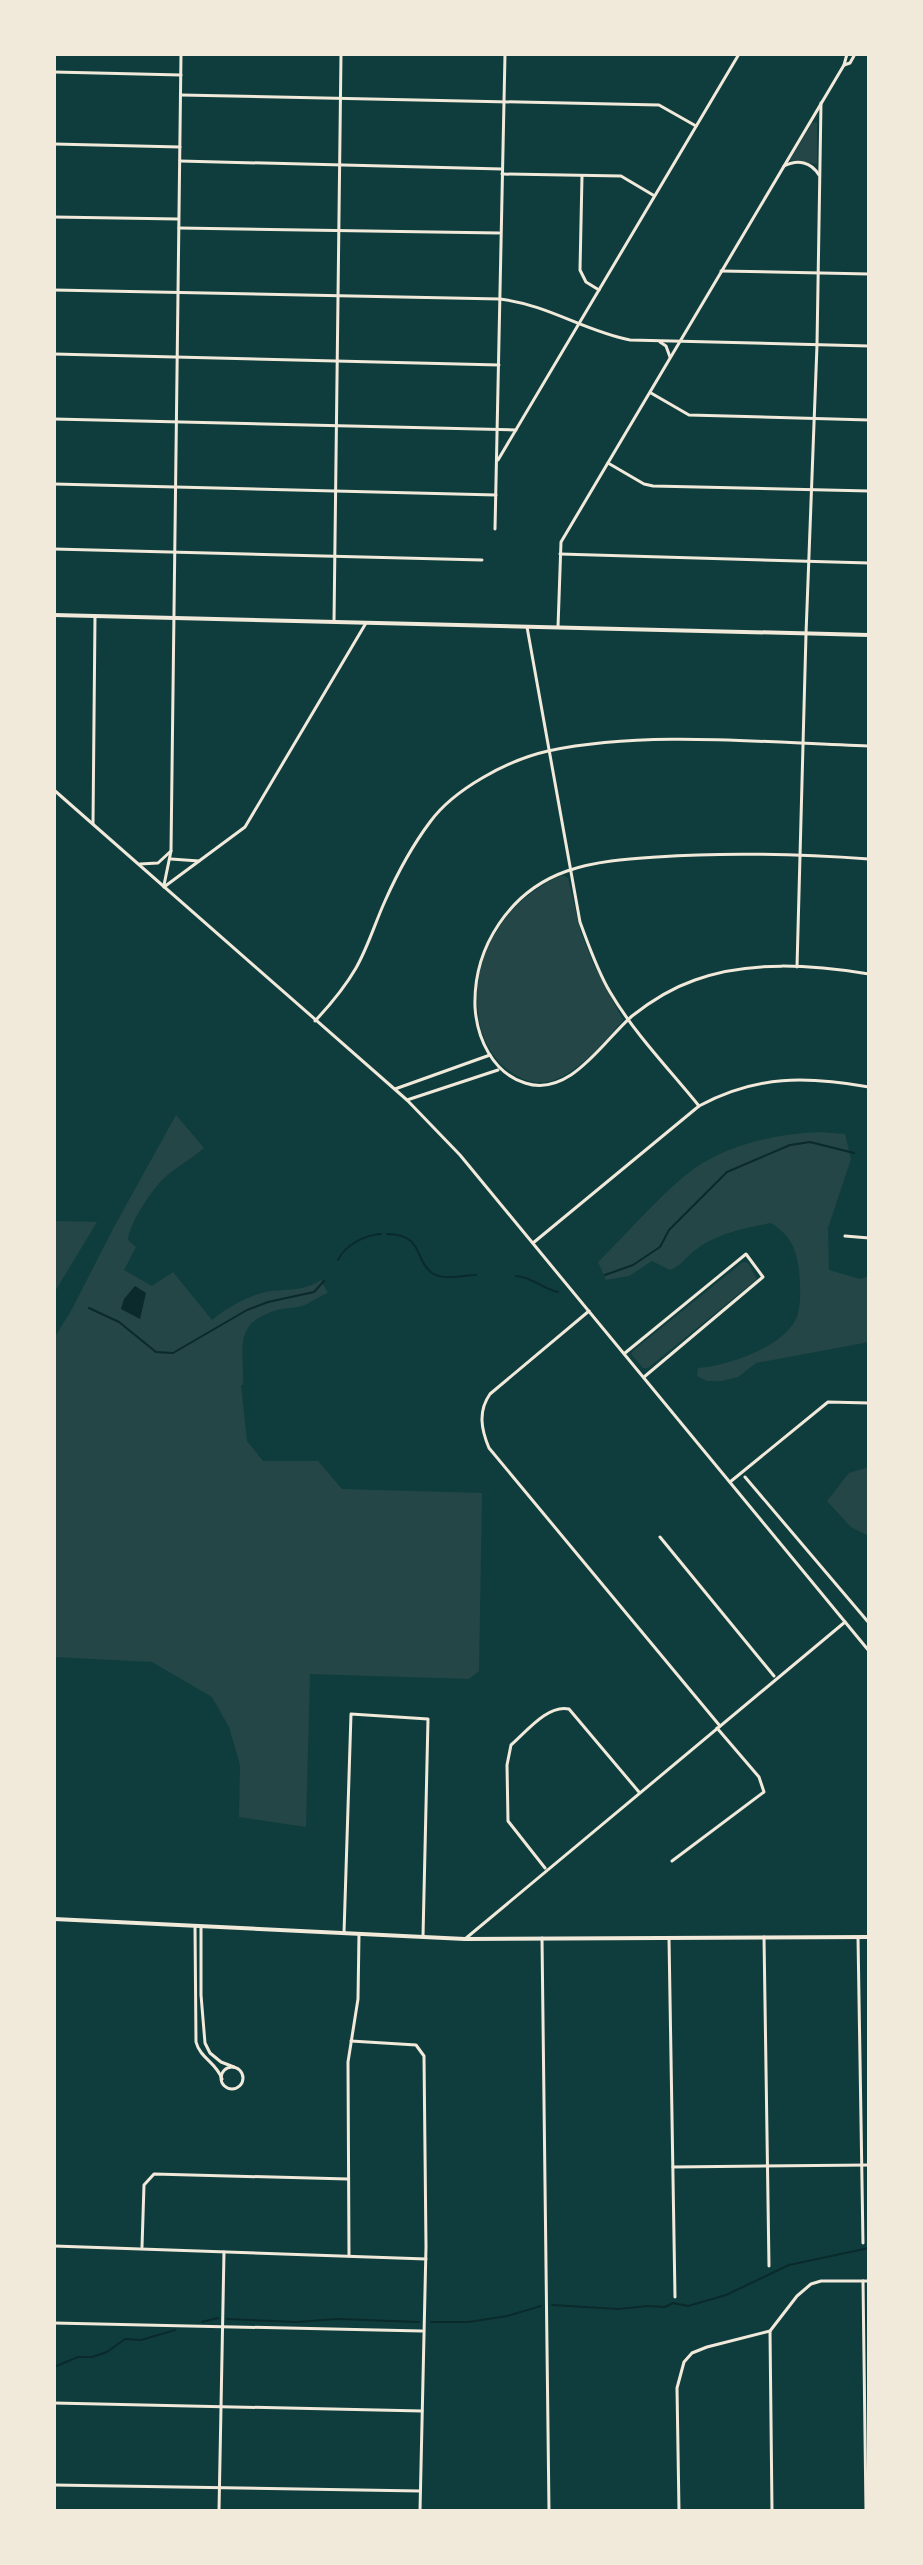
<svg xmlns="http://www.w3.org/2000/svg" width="923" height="2565" font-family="Roboto,sans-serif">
<rect width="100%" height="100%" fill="#0f3d3e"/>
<g fill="#244646">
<path d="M 817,122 L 817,164 L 790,160 L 812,123 Z"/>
<path d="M 562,875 L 568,878 L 581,933 L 593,963 L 623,1020 C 606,1041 580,1071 554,1080 C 538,1086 521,1080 508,1070 C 490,1056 480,1035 478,1012 C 471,952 508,899 562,875 Z"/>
<path d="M 176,1115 L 204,1148 C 191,1159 175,1168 163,1179 C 151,1191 129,1224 128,1240 L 136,1247 L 124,1270 L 152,1286 L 173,1272 L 212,1320 C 228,1307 251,1294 271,1291 C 290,1289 304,1291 321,1280 L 328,1293 C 320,1296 313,1301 305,1305 C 296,1309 284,1307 274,1311 C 233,1324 244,1349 243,1385 L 241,1385 L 247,1441 L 263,1461 L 318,1461 L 342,1489 L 482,1493 L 479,1671 L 469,1679 L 310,1674 L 306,1827 L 239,1817 L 240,1765 L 229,1727 L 212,1697 L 152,1662 L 54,1657 L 54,1338 L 71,1311 L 114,1227 Z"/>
<path d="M 818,1132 L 845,1134 L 851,1159 L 828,1228 L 829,1270 L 860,1279 L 869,1276 L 869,1342 L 756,1363 L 738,1377 L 722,1381 L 707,1381 L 697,1376 L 698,1368 C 728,1366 783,1347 796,1319 C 802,1306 800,1283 799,1269 C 796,1247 789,1234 771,1223 C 745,1228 715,1234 694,1251 C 684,1259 682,1265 670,1270 L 652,1261 L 629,1276 L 606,1280 L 598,1262 C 628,1233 662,1192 695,1168 C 730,1144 776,1134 818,1132 Z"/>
<path d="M 54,1221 L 97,1222 L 54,1293 Z"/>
<path d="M 743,1262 L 748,1263 L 757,1279 L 648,1368 L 643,1368 L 631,1354 L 634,1350 Z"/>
<path d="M 869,1467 L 869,1536 L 851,1527 L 827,1501 L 849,1473 Z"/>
</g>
<path fill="#0a2a2b" d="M 135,1286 L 146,1293 L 140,1319 L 121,1309 L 124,1299 Z"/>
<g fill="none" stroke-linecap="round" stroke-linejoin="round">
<g stroke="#0a2a2b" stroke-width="2">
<path d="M 387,1234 C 425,1235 413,1259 432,1273 C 443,1281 464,1275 476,1275"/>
<path d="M 338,1260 C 345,1245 365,1235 381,1234"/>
<path d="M 605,1275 L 633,1265 L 660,1247 L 669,1230 L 727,1172 L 790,1145 L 810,1142 L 854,1153"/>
<path d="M 516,1276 C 533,1277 542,1289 558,1292"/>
<path d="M 89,1308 L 119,1322 L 156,1352 L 173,1353 L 247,1310 L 268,1302 L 314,1292 L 324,1281"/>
<path d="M 552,2305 L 618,2309 L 647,2306 L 665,2307 L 673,2303 L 688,2306 L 726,2295 L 789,2265 L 869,2248"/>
<path d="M 227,2319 L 297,2322 L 337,2319 L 419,2322"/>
<path d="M 202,2322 L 218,2318"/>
<path d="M 431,2322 L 469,2322 L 507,2316 L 541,2306"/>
<path d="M 54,2367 L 78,2357 L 92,2357 L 107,2352 L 125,2339 L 141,2340 L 175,2330"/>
</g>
<g stroke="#f1e9da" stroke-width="3">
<path d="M 844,65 L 850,63 L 855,54"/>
<path d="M 54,72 L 181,75"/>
<path d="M 181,95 L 659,105 L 696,126"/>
<path d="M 54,144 L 180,147"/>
<path d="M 180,161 L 502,169"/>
<path d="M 784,166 C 798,159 811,162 819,175"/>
<path d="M 502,174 L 621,176 L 653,195"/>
<path d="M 582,176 L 580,270 L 586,282 L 599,290"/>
<path d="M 54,217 L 178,219"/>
<path d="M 179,228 L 499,233"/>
<path d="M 721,271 L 869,274"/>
<path d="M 660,342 L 666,346 L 670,357"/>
<path d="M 54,354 L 499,365"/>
<path d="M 651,393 L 689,415 L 869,420"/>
<path d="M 54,419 L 516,430"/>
<path d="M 498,460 L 739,54"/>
<path d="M 608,463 L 644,484 L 653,486 L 869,491"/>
<path d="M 54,484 L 496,495"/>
<path d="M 495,529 L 505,54"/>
<path d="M 54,549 L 482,560"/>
<path d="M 560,554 L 869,563"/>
<path d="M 334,622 L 341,54"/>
<path d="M 527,627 L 580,922 C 589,946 597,970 610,992 C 634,1033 669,1069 699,1106"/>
<path d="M 558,627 L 561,542 L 844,65 L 847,54"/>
<path d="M 93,824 L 95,616"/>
<path d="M 171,859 L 199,861"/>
<path d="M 869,859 C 798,854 728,852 657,857 C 627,859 596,861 567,871 C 510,891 473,947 475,1007 C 477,1039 493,1073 525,1083 C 570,1098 603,1041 632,1016 C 651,1001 672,988 695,980 C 749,960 813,965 869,974"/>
<path d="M 164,887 L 245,827 L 366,623"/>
<path d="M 797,967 L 806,634 L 817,345 L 821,103"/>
<path d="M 315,1021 C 330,1005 345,987 356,968 C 368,947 375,923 385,901 C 397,874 412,846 430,822 C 454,789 508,760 548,751 C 647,730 767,743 869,746"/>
<path d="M 395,1089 L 490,1055"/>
<path d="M 407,1100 L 498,1070"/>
<path d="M 845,1236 L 869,1238"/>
<path d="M 533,1243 L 699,1106 C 757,1075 806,1076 869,1087"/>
<path d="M 589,1311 L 490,1394 C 478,1411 481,1429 489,1448 L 720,1726"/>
<path d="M 625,1353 L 746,1254 L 763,1277 L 644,1377"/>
<path d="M 745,1477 L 869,1623"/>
<path d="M 730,1482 L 828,1402 L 869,1403"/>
<path d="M 660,1537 L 774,1676"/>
<path d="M 672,1861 L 764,1792 L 759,1777 L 717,1728"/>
<path d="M 545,1868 L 508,1821 L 507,1765 L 511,1745 C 526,1732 548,1704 569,1709 L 639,1792"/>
<path d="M 195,1926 L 196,2042 C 200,2058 217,2063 222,2079"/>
<path d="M 201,1927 L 201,1995 L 205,2043 L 210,2053 L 221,2062 L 234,2067"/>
<path d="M 344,1933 L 351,1714 L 428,1719 L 423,1937"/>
<path d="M 764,1937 L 769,2266"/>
<path d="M 858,1937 L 863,2243"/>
<path d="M 542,1938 L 549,2511"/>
<path d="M 669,1938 L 675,2297"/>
<path d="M 465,1939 L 845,1622"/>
<path d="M 351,2041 L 416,2045 L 424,2056 L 426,2247 L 420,2511"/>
<circle cx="232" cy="2078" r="11"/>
<path d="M 673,2167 L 869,2165"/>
<path d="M 54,2246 L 426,2259"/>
<path d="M 142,2247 L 144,2185 L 154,2174 L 348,2179"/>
<path d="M 349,2256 L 348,2062 L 358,1999 L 359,1934"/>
<path d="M 863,2281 L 866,2511"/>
<path d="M 54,2323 L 422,2331"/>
<path d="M 770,2331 L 772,2511"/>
<path d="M 54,2403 L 422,2411"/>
<path d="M 54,2485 L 420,2491"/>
<path d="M 219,2511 L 224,2252"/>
<path d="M 679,2511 L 677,2388 L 684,2362 L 692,2353 L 707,2347 L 770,2331 L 797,2296 L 811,2284 L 821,2281 L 869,2281"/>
</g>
<g stroke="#f1e9da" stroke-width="3">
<path d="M 54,290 L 500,299 C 549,305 584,331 630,340 L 869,346"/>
<path d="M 54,790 L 407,1100 L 460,1155 L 869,1651"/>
<path d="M 140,864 L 158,863 L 171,851"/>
<path d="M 164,885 L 171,851 L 181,54"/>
</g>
<g stroke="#f1e9da" stroke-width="4">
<path d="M 54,615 L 869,635"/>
<path d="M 54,1919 L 465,1939 L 869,1937"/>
</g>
</g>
<rect width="923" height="2565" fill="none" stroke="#f1e9da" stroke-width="112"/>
</svg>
